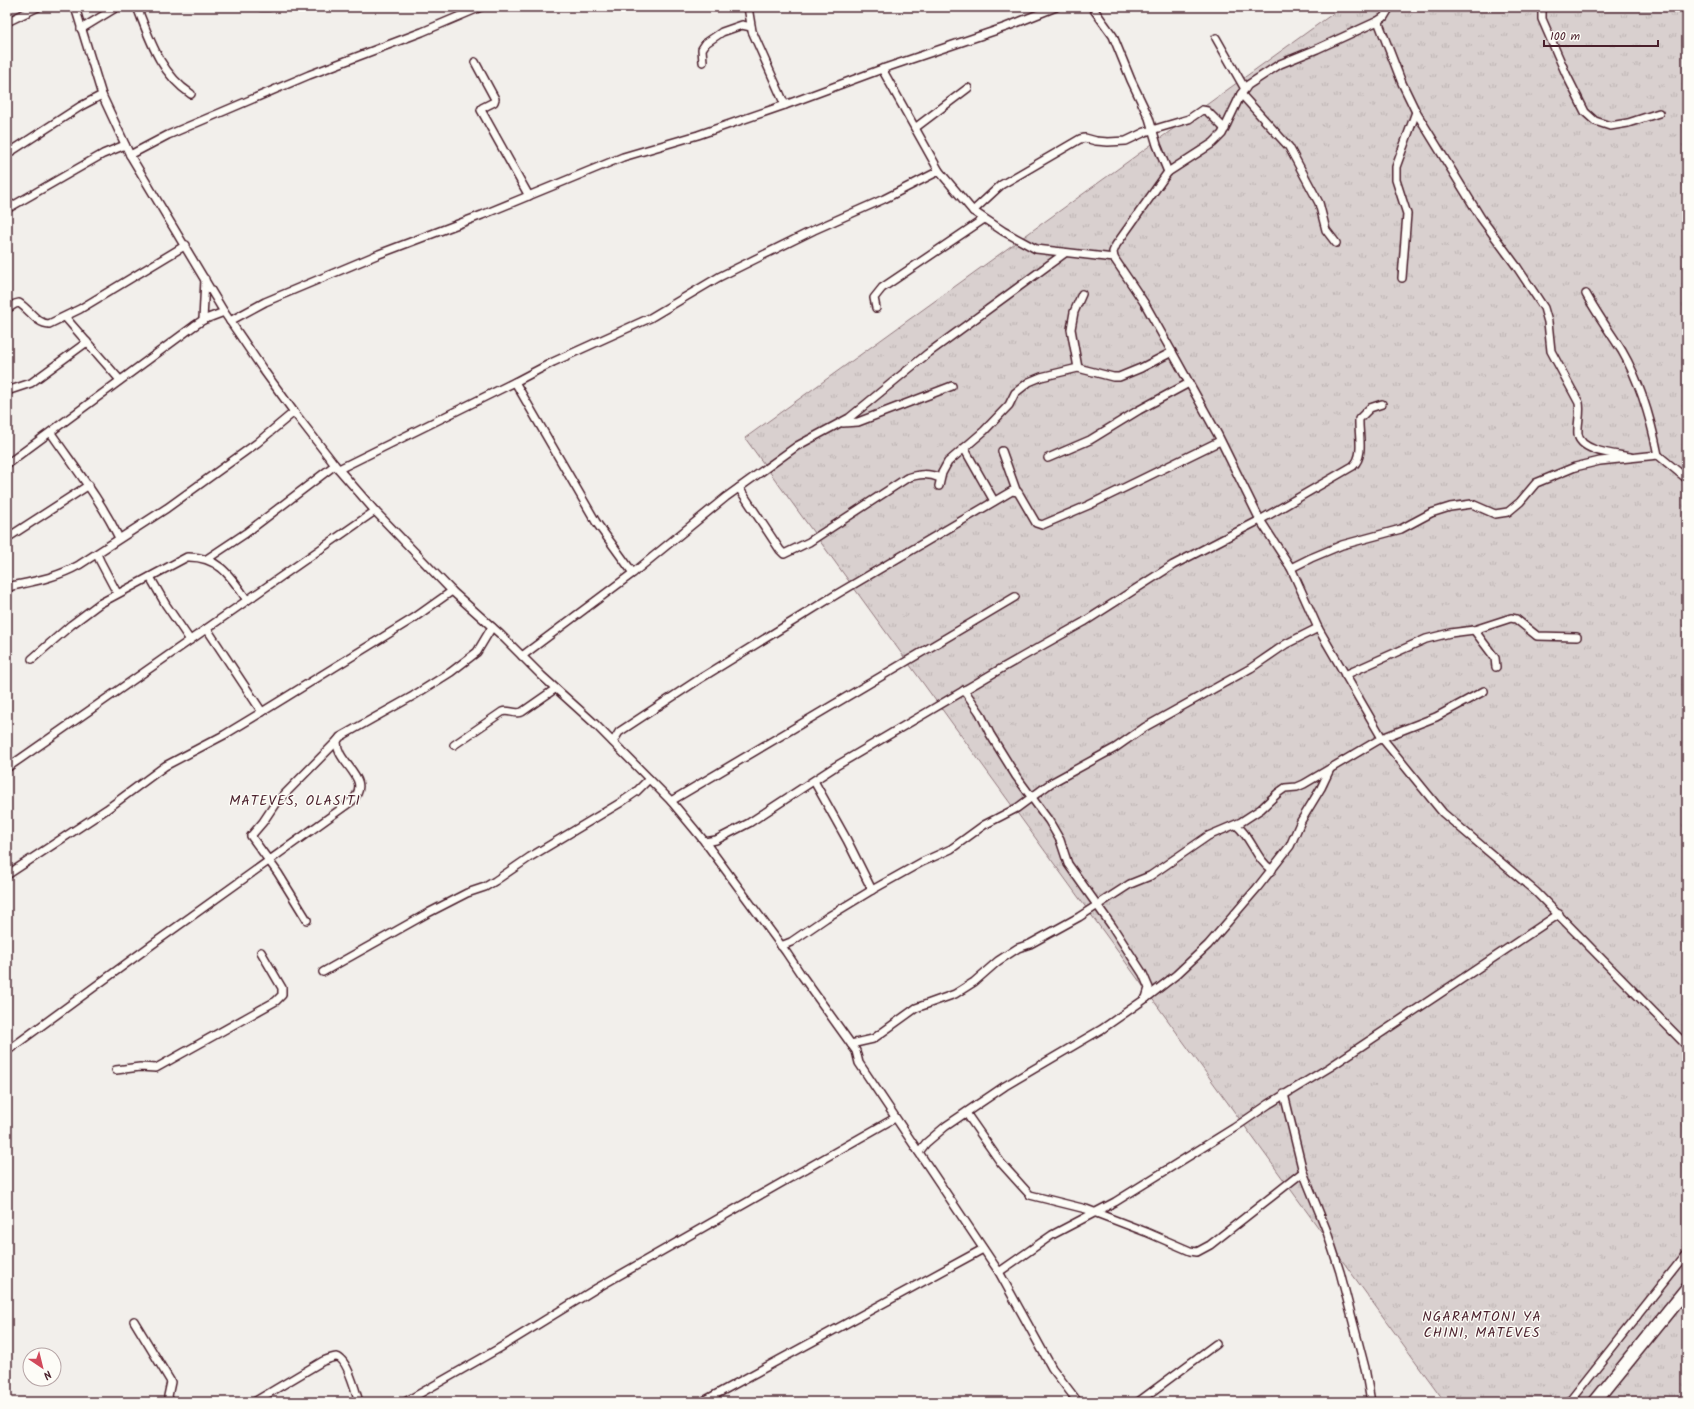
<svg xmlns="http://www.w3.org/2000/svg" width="1694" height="1409" font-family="Kalam,sans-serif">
<defs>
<pattern id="grass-tufts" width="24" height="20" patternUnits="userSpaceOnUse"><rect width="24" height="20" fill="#d9d0cf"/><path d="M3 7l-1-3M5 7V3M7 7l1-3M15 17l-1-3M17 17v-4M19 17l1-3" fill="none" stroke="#bcb2b2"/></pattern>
</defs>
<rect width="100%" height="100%" fill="#f2efeb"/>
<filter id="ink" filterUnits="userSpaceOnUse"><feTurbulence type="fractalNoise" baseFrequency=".025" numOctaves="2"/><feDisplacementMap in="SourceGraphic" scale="8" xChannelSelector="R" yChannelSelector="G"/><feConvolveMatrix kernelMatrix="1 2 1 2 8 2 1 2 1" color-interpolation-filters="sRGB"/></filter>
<g filter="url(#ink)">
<path fill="url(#grass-tufts)" stroke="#92787d" d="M 1342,7 L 1687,7 L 1687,1402 L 1445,1402 L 745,438 Z"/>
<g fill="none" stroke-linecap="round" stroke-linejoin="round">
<defs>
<g id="street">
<path d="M 75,7 L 102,95 L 130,155 L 224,312 L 262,368 L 294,412 L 335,465 L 375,511 L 452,591 L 500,634 L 542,676 L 594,723 L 671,801 L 705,842 L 786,952 L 800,973 L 856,1051 L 859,1063 L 999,1272 L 1052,1368 L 1078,1402"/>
<path d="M 137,7 C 150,40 160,73 191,94"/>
<path d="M 261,7 L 269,7"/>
<path d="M 748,7 L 752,31 L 785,105"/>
<path d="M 1092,7 L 1113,36 L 1131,80 L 1149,118 L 1157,145 L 1168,172"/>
<path d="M 1390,7 L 1384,17 L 1378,21 L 1317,49 L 1280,64 L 1248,85 L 1241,94 L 1222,134 L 1213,143 L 1168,172 L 1116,245 L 1113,252 L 1114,258 L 1145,304 L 1172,352 L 1218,435 L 1260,520 L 1291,568 L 1318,628 L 1382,738 L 1443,813 L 1536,892 L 1687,1046"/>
<path d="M 1542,7 L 1542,19 L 1566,74 L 1585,112 L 1595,121 L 1610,126 L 1628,123 L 1659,113"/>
<path d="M 1378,21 L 1402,83 L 1416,112 L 1481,218 L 1517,267 L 1544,308 L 1548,322 L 1551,351 L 1579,403 C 1581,414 1577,424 1578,434 C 1580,452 1616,454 1630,457"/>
<path d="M 7,22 L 38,7"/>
<path d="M 81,29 L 117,7"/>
<path d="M 1216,38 L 1245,89"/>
<path d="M 475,62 L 495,99 L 494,102 L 482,108 L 481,110 L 529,196"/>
<path d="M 703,62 L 702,49 L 706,43 L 722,32 L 742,25 L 751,27"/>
<path d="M 882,69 L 939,171 L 973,211 L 1003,231 L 1036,249 L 1114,258"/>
<path d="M 1241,94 L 1289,147 L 1319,203 L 1326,230 L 1336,243"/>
<path d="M 915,128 L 968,88"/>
<path d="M 7,154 L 81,106 L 102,95"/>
<path d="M 130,155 L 168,135 L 309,75 L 422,32 L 481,7"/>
<path d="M 7,209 L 103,154 L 125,145"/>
<path d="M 973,211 L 1001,185 L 1080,139 L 1085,138 L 1096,141 L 1108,142 L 1126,141 L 1145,132 L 1189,119 L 1202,110 L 1207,111 L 1225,129"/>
<path d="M 1402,278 L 1407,214 L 1396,180 L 1396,167 L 1416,112"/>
<path d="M 1586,294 C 1597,314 1610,332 1622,351 C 1640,382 1651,420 1658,455"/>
<path d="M 876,308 L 874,298 L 882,288 L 984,219"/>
<path d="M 7,309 L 15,304 L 19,303 C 29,309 37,324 49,324 L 80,309 L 186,245"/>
<path d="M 65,317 L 120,380"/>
<path d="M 203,320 L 205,279"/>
<path d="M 230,321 L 265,302 L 379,254 L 482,215 L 623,157 L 698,135 L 785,105 L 882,69 L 1006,27 L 1056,7"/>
<path d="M 1078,368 L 1071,329 L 1074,312 L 1082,294"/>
<path d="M 515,382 L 596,522 L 633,573"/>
<path d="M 7,391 L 31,383 L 87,342"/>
<path d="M 843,423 L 858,422 L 952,386"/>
<path d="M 51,433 C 75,468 100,499 119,538"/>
<path d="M 964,448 L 994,501"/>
<path d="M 1002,451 L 1016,490"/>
<path d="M 1048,458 L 1090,440 L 1139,410 L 1189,383"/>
<path d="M 7,464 L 194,326 L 203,320 L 224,312"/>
<path d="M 339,469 L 515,382 L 553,362 L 650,318 L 719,277 L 814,230 L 884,199 L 939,171"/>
<path d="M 939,486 L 942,473 L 948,462 L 984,431 L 1009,405 L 1015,393 L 1029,382 L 1041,377 L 1078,368 L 1113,377 L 1119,377 L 1141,368 L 1172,352"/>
<path d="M 739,488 L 780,550 L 784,554 L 809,542 L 907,478 C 919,474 928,473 940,478"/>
<path d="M 7,538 L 89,485"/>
<path d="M 97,554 L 100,561 L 117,593"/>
<path d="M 207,559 L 246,533 L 335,465"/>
<path d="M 1291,568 L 1311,558 L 1342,545 L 1401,529 L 1431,513 L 1450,507 L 1472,504 L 1495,514 L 1508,512 L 1520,502 L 1536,483 L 1575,467 L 1600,461 L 1658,455 L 1687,479"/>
<path d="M 150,577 L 166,605 L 190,640"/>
<path d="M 7,589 L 12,586 C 36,581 58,577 79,565 L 167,508 L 257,443 L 294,412"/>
<path d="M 207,629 L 262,712"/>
<path d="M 1474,630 L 1495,658 L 1496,667"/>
<path d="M 522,656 L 633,573 L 726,497 L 797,446 L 849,418 L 927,354 L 1065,253"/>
<path d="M 32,659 L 71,625 L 99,604 L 187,557 C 219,556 231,577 247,600"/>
<path d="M 1345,675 L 1426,639 L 1450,633 L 1474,630 L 1511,618 L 1516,619 L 1537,636 L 1577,637"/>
<path d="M 964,690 L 980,713 L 990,734 L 1016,776 L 1049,821 L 1060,840 L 1068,864 L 1112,926 L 1143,974 L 1149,988 L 1146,998"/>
<path d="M 613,742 L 619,732 L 698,680 L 837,594 L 1012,491 L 1018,492 L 1036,523 L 1042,525 L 1089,505 L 1220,441"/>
<path d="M 454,745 L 502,712 C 508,709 515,715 522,712 L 555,689"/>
<path d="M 7,768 L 375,511"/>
<path d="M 814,781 L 847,840 L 872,890"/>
<path d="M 671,801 L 1015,597"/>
<path d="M 1236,825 C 1252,837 1255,859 1272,870"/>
<path d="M 705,842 L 716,840 L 749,823 L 836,766 L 997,671 L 1084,622 L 1173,565 L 1260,520 L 1353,466 C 1365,456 1358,433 1359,419 L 1370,408 L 1382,404"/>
<path d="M 7,875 L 107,809 L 165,766 L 224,735 L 262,712 L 414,618 L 452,591"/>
<path d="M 307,920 L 278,873 L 251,836 L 263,822 L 275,804 L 337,741"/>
<path d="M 781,946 L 791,942 L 826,918 L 872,890 L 922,862 L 951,849 L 984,825 L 1017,808 L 1051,783 L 1115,748 L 1145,727 L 1251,668 L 1286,644 L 1318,628"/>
<path d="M 323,972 L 428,913 L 467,893 L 485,887 L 495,881 L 530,857 L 620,803 L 636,792 L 649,779"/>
<path d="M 851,1044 L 873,1039 L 916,1008 L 955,994 L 974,982 L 998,961 L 1018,948 L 1030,944 L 1079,917 L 1130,884 L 1150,876 L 1208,836 L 1241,822 L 1261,809 L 1278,793 L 1285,788 L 1297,787 L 1304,784 L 1382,738 L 1436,717 L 1484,691"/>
<path d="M 7,1051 L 157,941 L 352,801 C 374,778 336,764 337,741 L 340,737 L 413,696 L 451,672 L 477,652 L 492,627"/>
<path d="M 116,1070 L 140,1067 L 156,1068 L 276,1001 L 282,995 L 282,988 L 261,952"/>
<path d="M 1284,1094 L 1303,1172 L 1326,1229 L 1340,1272 L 1365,1368 L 1371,1402"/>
<path d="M 966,1113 L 1001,1163 L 1030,1195 L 1086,1209 L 1146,1232 L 1190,1251 L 1197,1252 L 1210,1245 L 1303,1172"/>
<path d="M 919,1152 L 926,1143 L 946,1126 L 1005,1086 L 1102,1029 L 1145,999 L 1176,975 L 1208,945 L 1257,888 L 1290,846 L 1301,821 L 1321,788 L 1330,769"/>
<path d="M 999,1272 L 1052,1235 L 1115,1202 L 1234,1128 L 1269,1104 L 1330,1067 L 1559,914"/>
<path d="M 134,1321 L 171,1382 L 168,1396 L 170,1402"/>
<path d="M 254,1402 L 323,1361 C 327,1360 332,1357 336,1357 C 347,1357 356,1393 359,1402"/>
<path d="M 405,1402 L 498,1349 L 597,1288 L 895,1118"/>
<path d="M 702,1402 L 983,1249"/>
<path d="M 1138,1402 L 1216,1344"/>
<path d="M 1569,1402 L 1687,1253"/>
</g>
<path id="highway" d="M 1595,1402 L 1687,1288"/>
</defs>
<use href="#street" stroke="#4a1f2b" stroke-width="10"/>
<use href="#highway" stroke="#4a1f2b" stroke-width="15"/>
<use href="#street" stroke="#fdfcf7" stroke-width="7"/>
<use href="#highway" stroke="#fdfcf7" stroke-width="12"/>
</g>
</g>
<g text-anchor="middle" stroke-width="3" stroke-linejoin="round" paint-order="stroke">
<g font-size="14" letter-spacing="1" fill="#4a1f2b" stroke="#fdfcf7">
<text x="295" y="805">MATEVES, OLASITI</text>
<text x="1482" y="1321">NGARAMTONI YA<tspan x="1482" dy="16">CHINI, MATEVES</tspan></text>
</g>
</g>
<rect width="1694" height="1409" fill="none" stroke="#fdfcf7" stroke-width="24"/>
<rect x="12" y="12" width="1670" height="1385" fill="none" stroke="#4a1f2b" stroke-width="1.5" filter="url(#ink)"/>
<g transform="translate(42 1367) rotate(145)"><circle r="19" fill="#fdfcf7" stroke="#b5a4a5"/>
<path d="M0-3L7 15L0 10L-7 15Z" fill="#d1495b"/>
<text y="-6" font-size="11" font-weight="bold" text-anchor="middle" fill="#4a1f2b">N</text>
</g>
<path d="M1544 40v6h114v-6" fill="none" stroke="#4a1f2b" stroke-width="2"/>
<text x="1550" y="40" font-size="12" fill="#4a1f2b" stroke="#fdfcf7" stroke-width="3" paint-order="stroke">100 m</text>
</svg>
